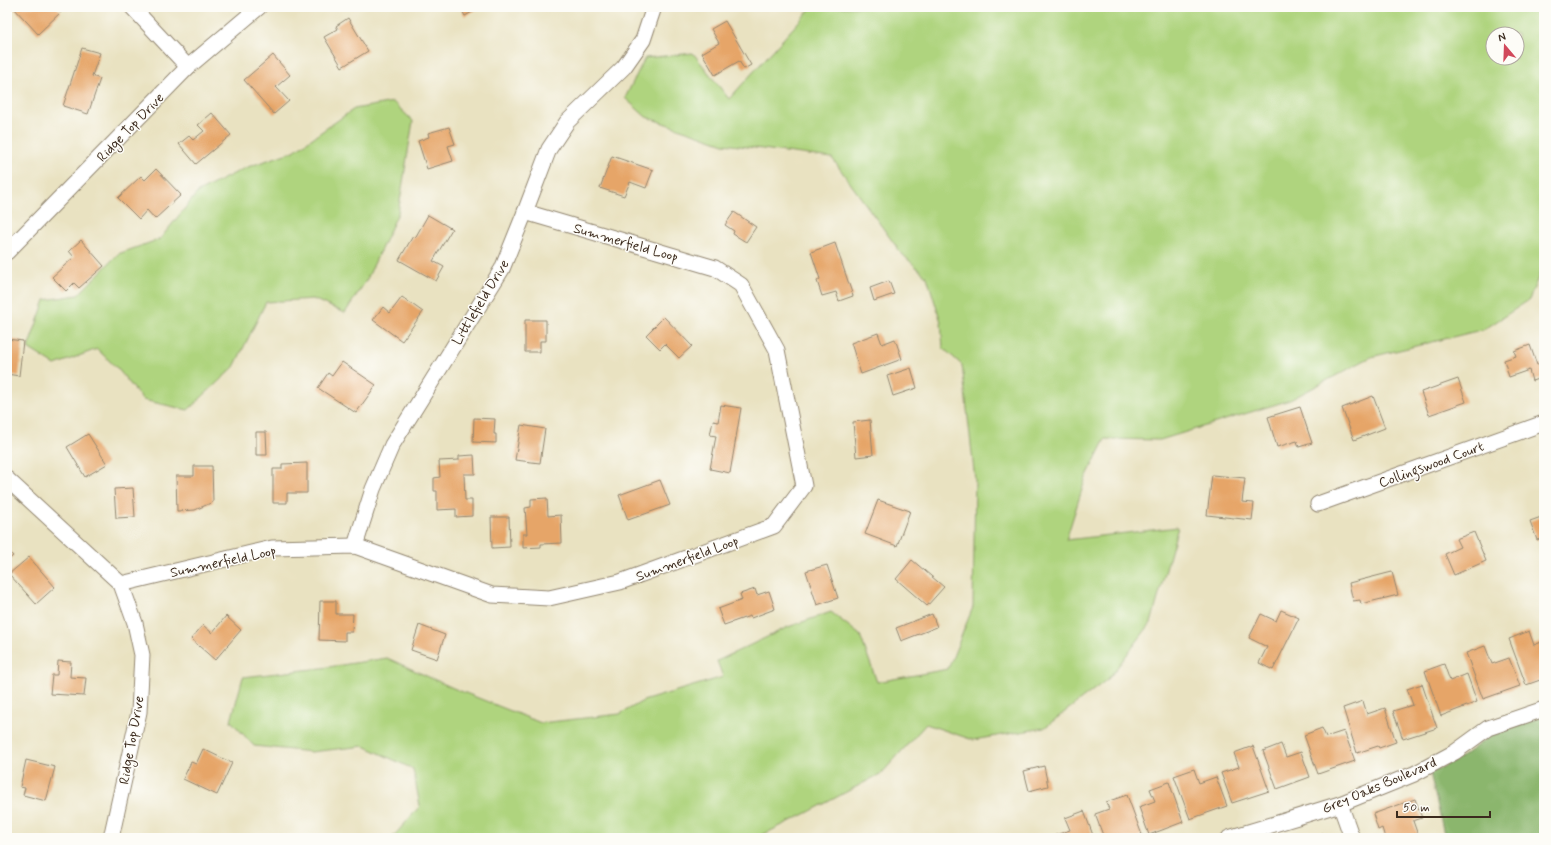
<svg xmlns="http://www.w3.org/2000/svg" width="1551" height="845" font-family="Mynerve,sans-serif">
<rect width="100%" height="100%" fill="#fdfcf7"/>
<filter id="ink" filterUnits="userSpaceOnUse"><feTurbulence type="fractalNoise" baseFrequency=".025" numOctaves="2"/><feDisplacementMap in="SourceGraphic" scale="8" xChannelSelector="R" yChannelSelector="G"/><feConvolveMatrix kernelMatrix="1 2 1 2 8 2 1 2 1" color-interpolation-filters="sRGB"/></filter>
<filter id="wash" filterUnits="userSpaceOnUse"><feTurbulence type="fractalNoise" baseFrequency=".012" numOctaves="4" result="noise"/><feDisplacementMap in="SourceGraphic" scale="16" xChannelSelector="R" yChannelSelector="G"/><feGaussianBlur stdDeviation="0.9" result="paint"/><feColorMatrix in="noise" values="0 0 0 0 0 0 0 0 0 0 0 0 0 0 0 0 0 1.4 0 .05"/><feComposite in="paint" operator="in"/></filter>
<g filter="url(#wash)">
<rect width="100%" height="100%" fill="#e9e2c1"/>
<g fill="#afd47e" stroke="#757f4e" fill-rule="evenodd">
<path d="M 812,7 L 1544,7 L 1544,263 L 1529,300 L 1485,329 L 1371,357 L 1290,400 L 1160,440 L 1105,439 L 1085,480 L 1066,540 L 1178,527 L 1151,623 L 1109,678 L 1044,728 L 973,740 L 926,724 L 882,773 L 807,813 L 756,838 L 392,838 L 420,806 L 413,769 L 364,746 L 311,752 L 254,746 L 231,721 L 243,677 L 322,668 L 387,658 L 453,688 L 541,723 L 620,714 L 643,701 L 723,677 L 717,661 L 788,627 L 831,612 L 860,635 L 877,682 L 948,669 L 973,607 L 975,480 L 962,365 L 943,348 L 941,322 L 927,277 L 901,253 L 832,158 L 724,144 L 646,117 L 625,98 L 645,58 L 693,53 L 729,99 ZM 1493,34 L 1517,34 L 1517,58 L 1493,58 Z"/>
<path d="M 393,102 L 413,121 L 398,213 L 367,279 L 345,313 L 313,299 L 266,302 L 234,367 L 188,410 L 143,400 L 118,369 L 97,349 L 55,365 L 28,348 L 45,300 L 78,295 L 118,254 L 160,239 L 198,192 L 245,168 L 294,151 L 354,109 Z"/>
</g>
<path fill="#8bb66d" stroke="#637046" d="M 1544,716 L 1544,838 L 1445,838 L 1430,773 L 1459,759 L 1491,735 Z"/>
<g id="blocks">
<g fill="#e6a567">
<path d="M 13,7 L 57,7 L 61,12 L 38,34 Z"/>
<path d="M 460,7 L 481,7 L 465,16 Z"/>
<path d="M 348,18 L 368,51 L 342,67 L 324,37 L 338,29 L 336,26 Z"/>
<path d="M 725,21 L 751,65 L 744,69 L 739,61 L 715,75 L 702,53 L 719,43 L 711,29 Z"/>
<path d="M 82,48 L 100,53 L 92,76 L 100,79 L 88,114 L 63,106 Z"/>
<path d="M 273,55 L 290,75 L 276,87 L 289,101 L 274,114 L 244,80 Z"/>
<path d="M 212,113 L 231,135 L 196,164 L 179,144 L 189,136 L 193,140 L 204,131 L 198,125 Z"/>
<path d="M 449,127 L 455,144 L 448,146 L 453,161 L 427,169 L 418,141 L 429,137 L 428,133 Z"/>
<path d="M 612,156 L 653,170 L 646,188 L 630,182 L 624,196 L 600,188 Z"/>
<path d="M 156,169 L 181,195 L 155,219 L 147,210 L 139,219 L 118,198 L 141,176 L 145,180 Z"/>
<path d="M 734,212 L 756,227 L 746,242 L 733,234 L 734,231 L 725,225 Z"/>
<path d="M 428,215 L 452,229 L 433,261 L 444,267 L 436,281 L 399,260 L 413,236 L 415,238 Z"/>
<path d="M 81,240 L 104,266 L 79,288 L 74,283 L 66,291 L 52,277 L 74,257 L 69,251 Z"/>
<path d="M 835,243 L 853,296 L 839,301 L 836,292 L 822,296 L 817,281 L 820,279 L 811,252 Z"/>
<path d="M 889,281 L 894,294 L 874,301 L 870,288 Z"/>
<path d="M 402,297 L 423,312 L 402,341 L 373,320 L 383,307 L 390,313 Z"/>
<path d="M 664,317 L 692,346 L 679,358 L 665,344 L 660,349 L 646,335 Z"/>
<path d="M 525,320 L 546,320 L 546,341 L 540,341 L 540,352 L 525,352 Z"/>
<path d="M 878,333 L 882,344 L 895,339 L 902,359 L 861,374 L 851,343 Z"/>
<path d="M 7,339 L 23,341 L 19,376 L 7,374 Z"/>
<path d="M 1530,345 L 1537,365 L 1542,364 L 1544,370 L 1544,377 L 1532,381 L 1529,370 L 1509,377 L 1504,360 L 1516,356 L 1514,351 Z"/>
<path d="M 342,362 L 376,385 L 356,413 L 318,388 L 328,373 L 332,376 Z"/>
<path d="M 911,368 L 917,388 L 893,396 L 887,376 Z"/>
<path d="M 1458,379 L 1466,402 L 1429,415 L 1421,392 Z"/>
<path d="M 1373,396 L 1385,428 L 1354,440 L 1342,408 Z"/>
<path d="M 721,405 L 741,408 L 730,473 L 710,469 L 716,436 L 710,435 L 713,421 L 718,422 Z"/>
<path d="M 1300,407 L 1312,443 L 1299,447 L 1297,441 L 1277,447 L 1268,417 Z"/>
<path d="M 474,418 L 495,419 L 494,434 L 496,434 L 496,443 L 473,442 Z"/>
<path d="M 870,420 L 873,455 L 856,457 L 853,422 Z"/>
<path d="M 521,425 L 545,429 L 540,463 L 515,460 Z"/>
<path d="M 256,432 L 266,432 L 267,455 L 256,455 Z"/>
<path d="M 88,434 L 107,464 L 85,477 L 67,447 Z"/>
<path d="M 474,455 L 475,474 L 464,474 L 465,500 L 472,500 L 472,516 L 456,517 L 456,509 L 437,510 L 437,491 L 434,491 L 434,478 L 440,477 L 439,461 L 459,460 L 459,456 Z"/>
<path d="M 307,463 L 307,493 L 287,493 L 287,503 L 273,503 L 273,469 L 282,469 L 282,464 Z"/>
<path d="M 194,466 L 212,466 L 213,502 L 195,510 L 177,511 L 176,476 L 194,476 Z"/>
<path d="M 1212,475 L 1245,478 L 1242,502 L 1254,503 L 1252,520 L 1207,515 Z"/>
<path d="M 660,480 L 670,505 L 628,520 L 619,495 Z"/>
<path d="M 133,488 L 135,517 L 116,518 L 114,489 Z"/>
<path d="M 547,498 L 548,516 L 561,515 L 562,543 L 541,544 L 541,547 L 523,548 L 523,534 L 527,534 L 525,508 L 531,507 L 531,499 Z"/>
<path d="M 878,500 L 910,511 L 897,546 L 865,534 Z"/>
<path d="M 1544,516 L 1544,538 L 1537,540 L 1530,521 Z"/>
<path d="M 491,517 L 509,517 L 510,547 L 492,548 Z"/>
<path d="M 1474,532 L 1486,561 L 1454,575 L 1445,554 L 1460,547 L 1456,539 Z"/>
<path d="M 7,549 L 13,556 L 7,561 Z"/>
<path d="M 29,557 L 55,587 L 36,604 L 9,574 Z"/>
<path d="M 912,560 L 944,587 L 927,606 L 896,579 Z"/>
<path d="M 827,565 L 838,598 L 817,605 L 806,571 Z"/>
<path d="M 1392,572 L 1398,595 L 1361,604 L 1360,600 L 1353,601 L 1349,583 Z"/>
<path d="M 755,589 L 757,595 L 769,591 L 775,609 L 751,618 L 750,616 L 724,625 L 718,609 L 742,600 L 740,594 Z"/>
<path d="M 320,601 L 336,601 L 336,614 L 353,614 L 352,632 L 345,632 L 345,641 L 319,640 Z"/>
<path d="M 1281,610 L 1299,618 L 1273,670 L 1259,663 L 1267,647 L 1249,638 L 1261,614 L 1276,621 Z"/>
<path d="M 932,614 L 937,627 L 901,641 L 896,628 Z"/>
<path d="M 226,616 L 241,630 L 215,660 L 191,639 L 203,625 L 212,633 Z"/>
<path d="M 419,625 L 445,635 L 437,659 L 411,650 Z"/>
<path d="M 1529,631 L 1534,645 L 1544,641 L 1544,676 L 1542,677 L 1543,679 L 1526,685 L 1509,639 Z"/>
<path d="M 1485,646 L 1492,664 L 1509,658 L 1520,686 L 1483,699 L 1466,653 Z"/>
<path d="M 58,661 L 71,662 L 70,677 L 86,678 L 84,696 L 50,694 L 52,675 L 57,675 Z"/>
<path d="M 1444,664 L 1450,681 L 1467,674 L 1477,702 L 1441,716 L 1425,671 Z"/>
<path d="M 1422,684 L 1437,728 L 1403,739 L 1393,711 L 1413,705 L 1407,689 Z"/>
<path d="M 1363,701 L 1367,714 L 1385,708 L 1396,742 L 1379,748 L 1378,746 L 1357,753 L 1343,708 Z"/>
<path d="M 1322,728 L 1326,737 L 1344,731 L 1355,761 L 1318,774 L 1304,735 Z"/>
<path d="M 1281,744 L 1286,757 L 1301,752 L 1310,777 L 1277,789 L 1263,751 Z"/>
<path d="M 1253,746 L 1269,791 L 1232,803 L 1221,773 L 1239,767 L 1234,753 Z"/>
<path d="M 203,749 L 232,763 L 217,795 L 183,779 L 191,762 L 196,764 Z"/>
<path d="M 26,760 L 55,767 L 46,801 L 23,795 L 25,788 L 20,787 Z"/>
<path d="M 1044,766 L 1048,786 L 1029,791 L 1024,771 Z"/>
<path d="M 1194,769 L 1199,783 L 1216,777 L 1227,806 L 1190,819 L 1174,776 Z"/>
<path d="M 1169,782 L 1183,822 L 1149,835 L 1139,807 L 1155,801 L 1150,789 Z"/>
<path d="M 1127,795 L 1142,835 L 1135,838 L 1104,838 L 1095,814 L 1109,809 L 1106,802 Z"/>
<path d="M 1415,799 L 1422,818 L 1413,821 L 1419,838 L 1385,838 L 1382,828 L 1378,830 L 1373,814 Z"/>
<path d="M 1084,811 L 1094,838 L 1054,838 L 1053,836 L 1070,830 L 1065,818 Z"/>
<path d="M 1323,833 L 1325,838 L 1309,838 Z"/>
</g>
</g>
</g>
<g filter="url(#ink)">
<use href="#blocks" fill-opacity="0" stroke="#928670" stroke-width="1"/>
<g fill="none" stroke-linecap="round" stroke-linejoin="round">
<defs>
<g id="minor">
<path d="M 132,7 L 188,67"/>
<path d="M 7,252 L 188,67 L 259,7"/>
<path d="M 7,479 L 121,584 L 135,623 L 142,655 L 139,712 L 111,838"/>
<path d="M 1318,504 L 1544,423"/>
<path d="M 355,546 L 373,489 L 392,445 L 502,269 L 525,212 L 549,149 L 567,122 L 624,67 L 643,40 L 654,7"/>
<path d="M 121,584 L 272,548 L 355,546 L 492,595 L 549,598 L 620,582 L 774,526 L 804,486 L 777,350 L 741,285 L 715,268 L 525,212"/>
<path d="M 1340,804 L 1352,838"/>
<path d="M 1229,838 L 1340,804 L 1414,774 L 1455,752 L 1488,728 L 1544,709"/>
</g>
</defs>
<use href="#minor" stroke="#928670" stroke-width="17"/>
<use href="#minor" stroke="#fff" stroke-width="15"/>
</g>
</g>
<g text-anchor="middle" stroke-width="3" stroke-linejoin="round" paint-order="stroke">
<g font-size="14" fill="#3b2a1e" stroke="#fdfcf7">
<text transform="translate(130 127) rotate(-46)" y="5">Ridge Top Drive</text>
<text transform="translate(626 242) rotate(16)" y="5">Summerfield Loop</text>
<text transform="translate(480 302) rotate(-59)" y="5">Littlefield Drive</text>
<text transform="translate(1431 464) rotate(-20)" y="5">Collingswood Court</text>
<text transform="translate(687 558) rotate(-20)" y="5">Summerfield Loop</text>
<text transform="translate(223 561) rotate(-12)" y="5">Summerfield Loop</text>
<text transform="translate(131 740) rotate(-80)" y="5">Ridge Top Drive</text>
<text transform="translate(1379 785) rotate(-23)" y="5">Grey Oaks Boulevard</text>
</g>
</g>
<rect width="1551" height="845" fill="none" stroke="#fdfcf7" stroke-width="24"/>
<g transform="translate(1505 46) rotate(341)"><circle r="19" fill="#fdfcf7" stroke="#afa8a0"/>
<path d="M0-3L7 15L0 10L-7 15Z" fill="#d1495b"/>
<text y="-6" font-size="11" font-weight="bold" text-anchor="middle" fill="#3b2a1e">N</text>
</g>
<path d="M1397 811v6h93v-6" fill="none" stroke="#3b2a1e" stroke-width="2"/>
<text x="1403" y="811" font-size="12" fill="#3b2a1e" stroke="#fdfcf7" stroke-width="3" paint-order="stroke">50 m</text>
</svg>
